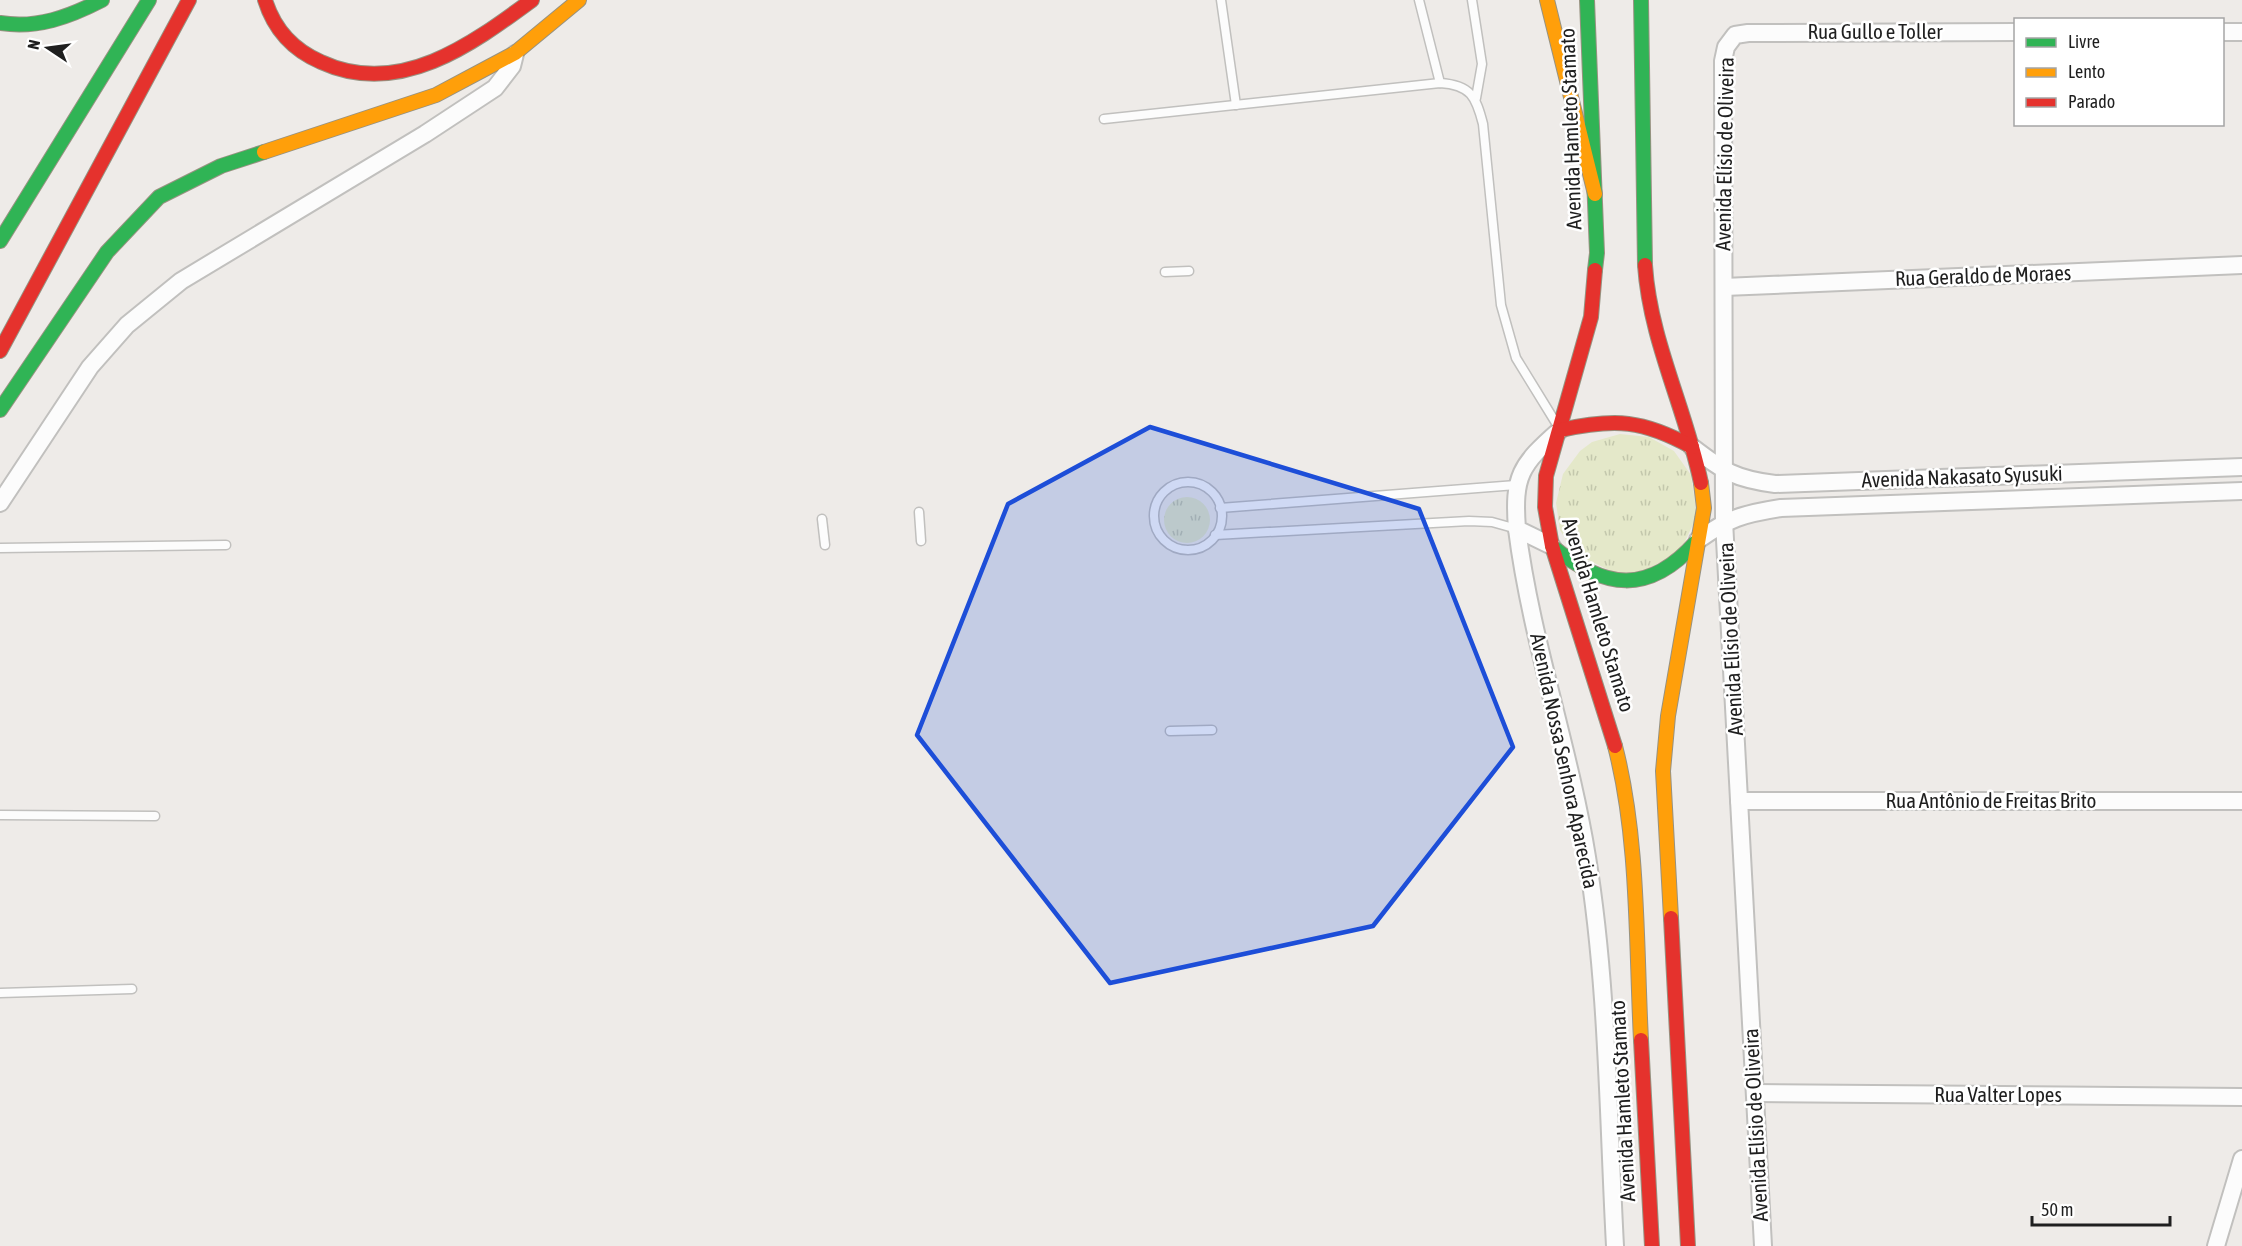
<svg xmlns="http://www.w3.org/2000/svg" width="2242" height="1246" font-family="'Asap Condensed',sans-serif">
<defs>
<pattern id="grass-tufts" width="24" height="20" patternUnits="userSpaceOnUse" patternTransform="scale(1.5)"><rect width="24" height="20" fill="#e4e8c9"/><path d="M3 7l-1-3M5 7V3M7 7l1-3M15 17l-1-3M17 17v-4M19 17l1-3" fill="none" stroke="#c3c7ac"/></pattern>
</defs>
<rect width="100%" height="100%" fill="#eeebe8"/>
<g fill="url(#grass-tufts)">
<path d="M 1620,434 L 1649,437 L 1674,451 L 1691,475 L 1697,516 L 1680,552 L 1634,576 L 1621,576 L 1574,553 L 1560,530 L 1556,503 L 1563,474 L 1580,451 L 1592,442 Z"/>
<circle cx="1187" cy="520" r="23"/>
</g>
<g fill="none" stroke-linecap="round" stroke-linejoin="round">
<defs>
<g id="lane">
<path d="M 1221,0 L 1236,105"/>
<path d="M 1419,0 L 1440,83"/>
<path d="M 1472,0 L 1482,64 L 1476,98"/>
<path d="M 1104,119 L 1440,83 C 1471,85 1476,97 1483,124 L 1501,305 L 1516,358 L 1556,423"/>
<path d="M 1165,272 L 1189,271"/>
<circle cx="1188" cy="516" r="34"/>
<path d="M 1220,508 L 1516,485"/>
<path d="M 919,512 L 921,541"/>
<path d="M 822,519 L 825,545"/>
<path d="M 1215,535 L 1469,521 L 1492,522 L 1517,529"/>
<path d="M 0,548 L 226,545"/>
<path d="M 1170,731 L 1212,730"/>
<path d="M 0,815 L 155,816"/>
<path d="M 0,993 L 132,989"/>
</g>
<g id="street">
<path d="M 2222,32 L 2242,32"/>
<path d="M 1724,287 L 2242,265"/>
<path d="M 1692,447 C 1723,471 1735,479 1775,484 L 2242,467"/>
<path d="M 0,503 L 90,367 L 127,325 L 181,281 L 425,134 L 495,88 L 512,66 L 515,54"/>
<path d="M 1517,529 C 1531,640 1569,746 1587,857 C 1608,985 1608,1117 1615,1246"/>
<path d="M 1698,540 C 1729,518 1743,514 1781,508 L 2242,491"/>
<path d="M 1552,546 L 1517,529 C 1513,476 1520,465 1560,430"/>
<path d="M 1739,801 L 2242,801"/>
<path d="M 1755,1093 L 2242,1097"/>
<path d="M 1763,1246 L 1724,521 L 1723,61 L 1726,47 L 1735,35 L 1748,33 L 2016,32"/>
<path d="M 2216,1246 L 2242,1159"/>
</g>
<g id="fast">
<path d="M 1587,0 L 1597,253 L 1595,270"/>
<path d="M 1641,0 L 1645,265"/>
<path d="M 0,23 C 37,29 69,17 102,0"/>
<path d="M 0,241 L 149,0"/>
<path d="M 0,410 L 107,252 L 159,197 L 221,166 L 264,152"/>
<path d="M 1552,546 C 1604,590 1649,595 1696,542"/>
</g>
<g id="slow">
<path d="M 1547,0 L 1595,194"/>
<path d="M 264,152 L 436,95 L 515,53 L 579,0"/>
<path d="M 1615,746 C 1639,838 1636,945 1641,1040"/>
<path d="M 1671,918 L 1663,771 L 1668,716 L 1704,508 L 1701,483"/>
</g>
<g id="jam">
<path d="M 265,0 C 274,29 293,50 321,62 C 399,98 471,45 532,0"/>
<path d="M 1645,265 C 1650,341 1686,409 1701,483"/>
<path d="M 1595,270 L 1591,317 L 1546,476 L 1545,507 L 1552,546 L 1615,746"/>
<path d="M 0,351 L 189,0"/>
<path d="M 1561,430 C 1615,418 1643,420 1692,447"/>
<path d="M 1671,918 L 1688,1246"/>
<path d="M 1641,1040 L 1652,1246"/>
</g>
</defs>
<use href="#lane" stroke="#c1c0be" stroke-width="11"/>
<use href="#street" stroke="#c1c0be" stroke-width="20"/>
<use href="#fast" stroke="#979281" stroke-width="16"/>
<use href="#slow" stroke="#979281" stroke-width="16"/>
<use href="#jam" stroke="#979281" stroke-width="16"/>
<use href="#lane" stroke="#fcfcfc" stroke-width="8"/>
<use href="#street" stroke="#fcfcfc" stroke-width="16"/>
<use href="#fast" stroke="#30b455" stroke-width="14"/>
<use href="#slow" stroke="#ff9f0a" stroke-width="14"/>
<use href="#jam" stroke="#e5322d" stroke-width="14"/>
</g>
<path fill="#1d4ed8" fill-opacity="0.2" stroke="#1d4ed8" stroke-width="4.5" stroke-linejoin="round" d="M 1150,427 L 1419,509 L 1513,747 L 1373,926 L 1110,983 L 917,735 L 1008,504 Z"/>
<g text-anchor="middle" stroke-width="5" stroke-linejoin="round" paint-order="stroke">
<g font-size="21" fill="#1f1f1f" stroke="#fff">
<text x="1875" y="39">Rua Gullo e Toller</text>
<text transform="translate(1571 129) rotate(-92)" y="7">Avenida Hamleto Stamato</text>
<text transform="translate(1725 154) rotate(-89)" y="7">Avenida Elísio de Oliveira</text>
<text transform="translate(1983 276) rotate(-2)" y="7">Rua Geraldo de Moraes</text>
<text transform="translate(1962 477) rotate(-2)" y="7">Avenida Nakasato Syusuki</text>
<text transform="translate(1598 615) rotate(73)" y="7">Avenida Hamleto Stamato</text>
<text transform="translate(1731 639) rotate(-93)" y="7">Avenida Elísio de Oliveira</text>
<text transform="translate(1564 761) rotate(78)" y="7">Avenida Nossa Senhora Aparecida</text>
<text x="1991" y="808">Rua Antônio de Freitas Brito</text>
<text x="1998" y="1102">Rua Valter Lopes</text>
<text transform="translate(1623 1101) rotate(-93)" y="7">Avenida Hamleto Stamato</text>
<text transform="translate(1756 1125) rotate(-93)" y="7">Avenida Elísio de Oliveira</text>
</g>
</g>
<rect x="2014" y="18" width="210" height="108" fill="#ffffff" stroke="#a5a5a5" stroke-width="1.5"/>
<rect x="2026" y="38" width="30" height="9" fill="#30b455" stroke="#a5a5a5" stroke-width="1.5"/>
<text x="2068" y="48" font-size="18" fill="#1f1f1f">Livre</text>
<rect x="2026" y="68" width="30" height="9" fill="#ff9f0a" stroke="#a5a5a5" stroke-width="1.5"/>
<text x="2068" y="78" font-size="18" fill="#1f1f1f">Lento</text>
<rect x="2026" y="98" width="30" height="9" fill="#e5322d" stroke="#a5a5a5" stroke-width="1.5"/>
<text x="2068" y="108" font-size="18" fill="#1f1f1f">Parado</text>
<g transform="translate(48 48) rotate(283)" stroke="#ffffff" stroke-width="4.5" paint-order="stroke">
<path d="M0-4.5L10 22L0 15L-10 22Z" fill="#1f1f1f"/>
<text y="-9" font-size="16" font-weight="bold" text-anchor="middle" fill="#1f1f1f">N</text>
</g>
<path d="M2032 1216v9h138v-9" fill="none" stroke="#1f1f1f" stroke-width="3"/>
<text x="2041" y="1216" font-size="18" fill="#1f1f1f" stroke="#ffffff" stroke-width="4.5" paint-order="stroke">50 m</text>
</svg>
